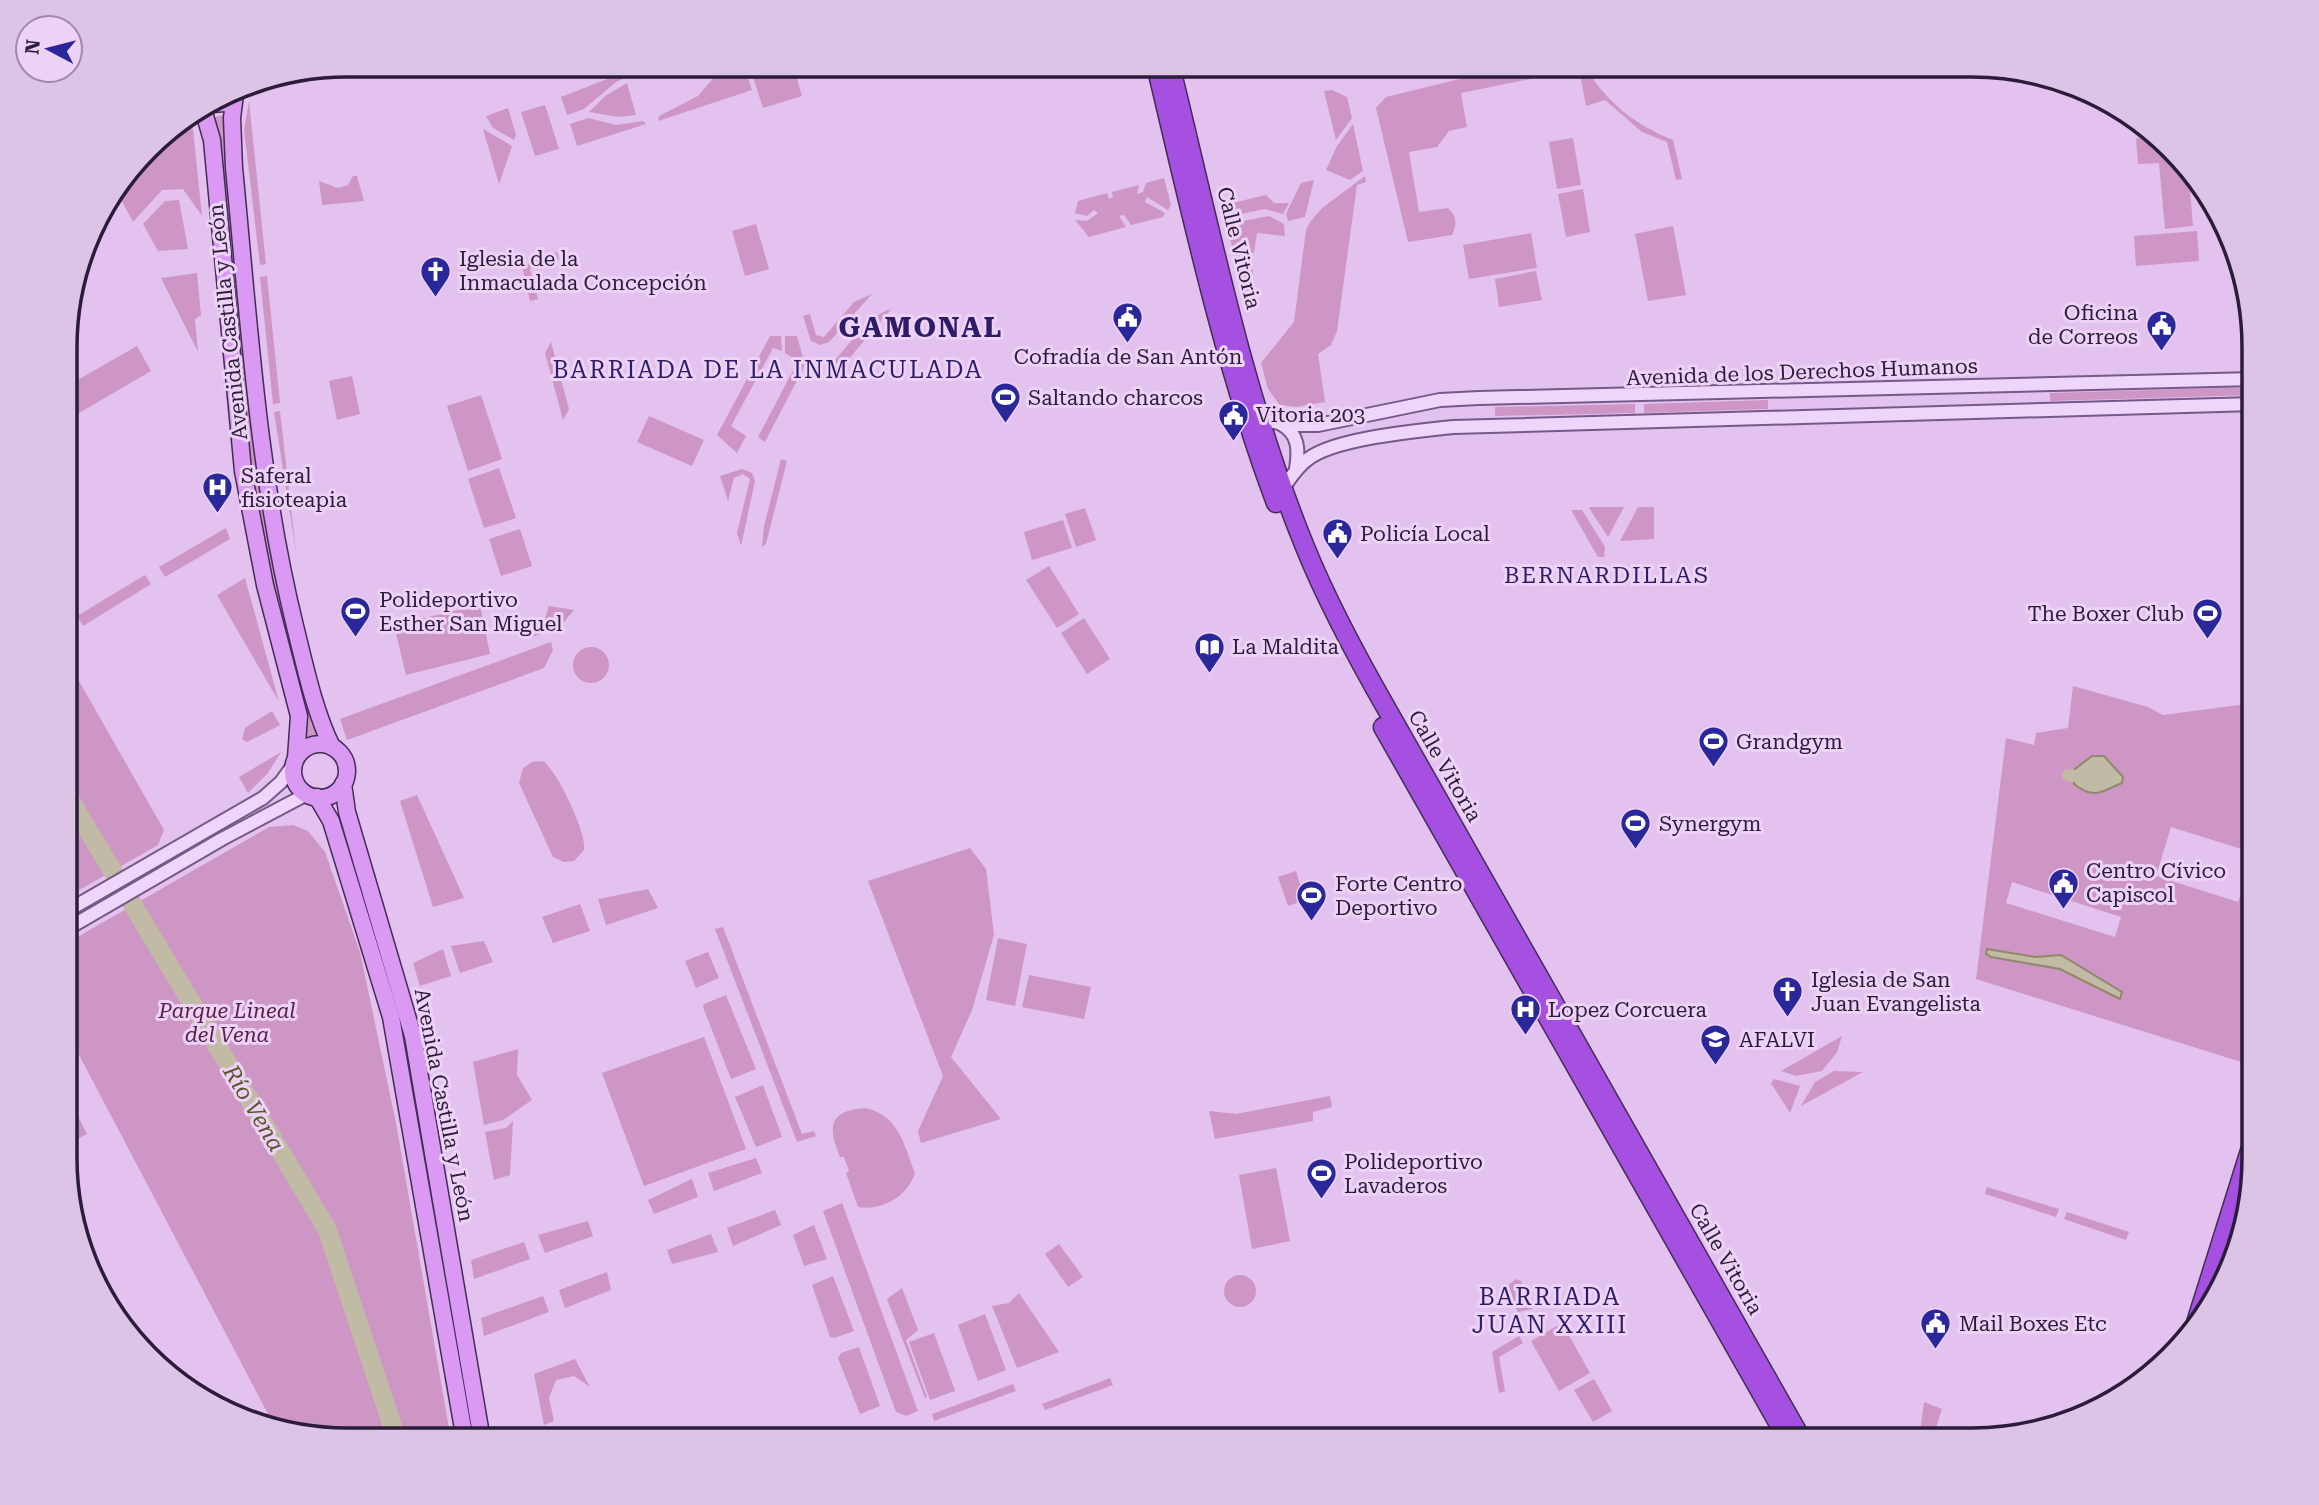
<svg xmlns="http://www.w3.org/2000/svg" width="2319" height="1505" font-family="'Roboto Serif',serif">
<rect width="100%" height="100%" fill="#e3c2ef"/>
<g fill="#cd96c5" fill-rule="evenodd">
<path d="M 643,65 L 651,65 L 616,82 L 584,109 L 567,115 L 561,97 Z"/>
<path d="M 749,65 L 793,65 L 802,96 L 763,108 Z"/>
<path d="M 1517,65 L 1584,65 C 1605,101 1635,125 1673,140 L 1682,179 L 1676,180 L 1667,142 L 1642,132 L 1605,100 L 1586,106 L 1579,69 L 1461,93 L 1467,127 L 1449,131 L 1437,147 L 1409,152 L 1419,212 L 1448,208 C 1457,216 1457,224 1452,235 L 1408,242 L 1376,108 L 1386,97 Z"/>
<path d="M 744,66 L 752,90 L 658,121 L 659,116 L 698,96 L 716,75 Z"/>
<path d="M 627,83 L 636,115 L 618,117 L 589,112 L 605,96 Z"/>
<path d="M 1332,90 L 1347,97 L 1352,118 L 1336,140 L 1324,91 Z"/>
<path d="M 249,101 L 266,264 L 260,265 L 244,130 Z"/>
<path d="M 545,105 L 559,149 L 535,156 L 521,112 Z"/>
<path d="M 508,108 L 516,135 L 514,140 L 493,128 L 486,116 Z"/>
<path d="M 223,115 L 251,410 L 319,735 L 307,738 L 306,721 L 276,607 L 253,490 L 215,117 Z"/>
<path d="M 588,118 L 616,125 L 643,121 L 646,124 L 577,146 L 570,124 Z"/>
<path d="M 1353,124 L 1363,171 L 1350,180 L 1326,170 L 1337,146 Z"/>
<path d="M 183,125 L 193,129 L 202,216 L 183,189 L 162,190 L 133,222 L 117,192 L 155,142 Z"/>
<path d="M 483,129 L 512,146 L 499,184 Z"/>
<path d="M 2151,136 L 2189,177 L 2193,226 L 2165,229 L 2159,163 L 2138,164 L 2136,138 Z"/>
<path d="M 1573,138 L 1581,185 L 1557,189 L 1549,142 Z"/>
<path d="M 353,176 L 357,176 L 364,201 L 322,205 L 319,181 L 338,188 L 348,185 Z"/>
<path d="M 1365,176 L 1366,182 L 1357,185 L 1337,331 L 1331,345 L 1318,354 L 1325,402 L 1296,407 L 1280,405 L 1268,389 L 1261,363 L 1294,322 L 1306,230 L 1310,222 L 1322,208 Z"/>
<path d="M 1164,178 L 1171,205 L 1168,210 L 1147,197 L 1145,202 L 1165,213 L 1163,217 L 1131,225 L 1124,215 L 1119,216 L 1126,227 L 1089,237 L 1075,220 L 1087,221 L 1098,213 L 1094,210 L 1087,216 L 1075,213 L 1078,201 L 1107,193 L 1109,199 L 1113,197 L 1112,192 L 1139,185 L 1137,194 L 1143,192 L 1146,183 Z"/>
<path d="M 1314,180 L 1305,217 L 1288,221 L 1286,214 L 1301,183 Z"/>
<path d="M 1583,189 L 1590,232 L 1566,237 L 1558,194 Z"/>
<path d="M 1266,195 L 1274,203 L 1289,203 L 1283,214 L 1265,209 L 1231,216 L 1228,204 Z"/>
<path d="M 179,200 L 188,249 L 158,251 L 143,224 L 165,201 Z"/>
<path d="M 1269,216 L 1284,224 L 1285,236 L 1257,233 L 1254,253 L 1243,252 L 1242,268 L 1253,270 L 1247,313 L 1227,224 Z"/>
<path d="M 756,224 L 769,269 L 745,276 L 732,231 Z"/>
<path d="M 1673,226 L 1686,295 L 1648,301 L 1635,234 Z"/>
<path d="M 2197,231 L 2199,261 L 2136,266 L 2134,236 Z"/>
<path d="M 1531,233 L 1537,268 L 1469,279 L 1463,245 Z"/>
<path d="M 557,252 L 559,259 L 530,269 L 538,299 L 530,301 L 522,266 Z"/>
<path d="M 1536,271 L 1542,300 L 1499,307 L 1495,279 Z"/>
<path d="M 197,273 L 201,315 L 195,319 L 198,352 L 161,278 Z"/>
<path d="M 267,276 L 280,403 L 273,404 L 260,277 Z"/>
<path d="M 872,294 L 829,342 L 820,345 L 811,341 L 803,316 L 810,314 L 816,335 L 824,337 L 854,302 Z"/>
<path d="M 891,309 L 830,381 L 824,377 C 832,361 873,312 891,309 Z"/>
<path d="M 770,336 L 781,336 L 782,351 L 773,348 L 731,426 L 746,436 L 737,453 L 717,435 Z"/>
<path d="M 785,336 L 797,336 L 805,365 L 765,442 L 758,437 L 798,361 L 785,353 Z"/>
<path d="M 551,342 L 569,409 L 563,420 L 545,353 Z"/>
<path d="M 137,346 L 151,371 L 74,416 L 67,404 L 67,386 Z"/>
<path d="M 352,376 L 360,414 L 337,420 L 329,381 Z"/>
<path d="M 2254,387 L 2254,395 L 2050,401 L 2050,393 Z"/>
<path d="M 481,395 L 502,459 L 468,471 L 447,406 Z"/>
<path d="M 1768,400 L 1768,409 L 1644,413 L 1644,404 Z"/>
<path d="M 1635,404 L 1635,413 L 1495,416 L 1495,407 Z"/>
<path d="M 280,411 L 296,552 L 274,412 Z"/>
<path d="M 649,416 L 704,440 L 692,466 L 637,442 Z"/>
<path d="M 2254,440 L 2253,542 C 2253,526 2250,525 2245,511 C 2239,491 2238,455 2254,440 Z"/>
<path d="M 781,459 L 787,461 L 766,544 L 762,547 L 764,526 Z"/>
<path d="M 499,468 L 516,518 L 484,528 L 468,479 Z"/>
<path d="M 742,469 L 752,473 L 755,481 L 741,546 L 737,533 L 750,479 L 743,474 L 734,478 L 728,501 L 720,476 Z"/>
<path d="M 1624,507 L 1608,537 L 1589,508 L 1590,507 Z"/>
<path d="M 1638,507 L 1654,507 L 1654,539 L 1620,541 Z"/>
<path d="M 1085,508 L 1096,540 L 1076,547 L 1065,514 Z"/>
<path d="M 1571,510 L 1582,510 L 1605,547 L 1604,557 L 1598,557 Z"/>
<path d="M 1063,520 L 1072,548 L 1032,560 L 1024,532 Z"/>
<path d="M 226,528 L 230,539 L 165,577 L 159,567 Z"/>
<path d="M 520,529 L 532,566 L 501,576 L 489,539 Z"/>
<path d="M 1049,566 L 1079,614 L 1057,628 L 1026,580 Z"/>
<path d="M 145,575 L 151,584 L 83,626 L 77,616 Z"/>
<path d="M 245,578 L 279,702 L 217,595 Z"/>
<path d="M 480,605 L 490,654 L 406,675 L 394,625 Z"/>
<path d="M 549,606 L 574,610 L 560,627 L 532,637 L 543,624 Z"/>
<path d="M 1084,618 L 1110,659 L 1087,674 L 1061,633 Z"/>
<path d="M 551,642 L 553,650 L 544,668 L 347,740 L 340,719 Z"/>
<circle cx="591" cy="665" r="18"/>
<path d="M 67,660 L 164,830 L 158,845 L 67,897 Z"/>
<path d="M 2073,686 L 2148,707 L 2163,715 L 2254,703 L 2254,853 L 2171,827 L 2156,876 L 2238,902 L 2254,854 L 2254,1055 L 2244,1053 L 2241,1061 L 2254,1066 L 1976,979 L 2006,738 L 2034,745 L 2036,733 L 2068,728 ZM 2012,882 L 2121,917 L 2115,937 L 2006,903 Z"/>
<path d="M 272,711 L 280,725 L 247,742 L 242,739 L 245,728 Z"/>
<path d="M 281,752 L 268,773 L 248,793 L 239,777 Z"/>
<path d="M 543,761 C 557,770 587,834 584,850 L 574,861 L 564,862 L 553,857 L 519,783 L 523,768 L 532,762 Z"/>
<path d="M 417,795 L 464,898 L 433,907 L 400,801 Z"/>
<path d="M 293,825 L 308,831 L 325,852 L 360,952 L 396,1123 L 451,1440 L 347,1440 L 276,1429 L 67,1032 L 67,943 L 269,827 Z"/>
<path d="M 970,848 L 986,869 L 994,935 L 972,1010 L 951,1057 L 1001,1119 L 921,1143 L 918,1131 L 943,1076 L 868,881 Z"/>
<path d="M 1296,871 L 1305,900 L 1288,906 L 1278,877 Z"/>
<path d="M 648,889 L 658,908 L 606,925 L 598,899 Z"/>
<path d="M 580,904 L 590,931 L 553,943 L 542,917 Z"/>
<path d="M 723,927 L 802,1134 L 814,1131 L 816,1136 L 797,1142 L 715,929 Z"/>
<path d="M 998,938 L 1027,944 L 1015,1006 L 986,1000 Z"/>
<path d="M 484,941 L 493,962 L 460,973 L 451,946 Z"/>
<path d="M 443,949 L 451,976 L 420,986 L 413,963 Z"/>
<path d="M 708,952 L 719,978 L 696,988 L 685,961 Z"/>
<path d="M 1029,975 L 1091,987 L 1084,1019 L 1022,1007 Z"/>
<path d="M 726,995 L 756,1069 L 731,1079 L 703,1007 L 704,1004 Z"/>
<path d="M 1842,1036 L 1837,1052 L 1822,1071 L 1796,1076 L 1781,1071 Z"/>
<path d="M 704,1037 L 746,1149 L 644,1186 L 602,1073 Z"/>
<path d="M 518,1049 L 517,1075 L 532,1100 L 503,1120 L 484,1125 L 473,1062 Z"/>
<path d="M 1834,1071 L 1863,1072 L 1801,1106 L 1815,1082 Z"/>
<path d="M 1774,1079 L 1800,1086 L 1790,1113 L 1771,1083 Z"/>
<path d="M 763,1085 L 782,1137 L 756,1147 L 735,1097 Z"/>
<path d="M 67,1095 L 87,1134 L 67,1144 Z"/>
<path d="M 1330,1096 L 1332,1107 L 1313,1112 L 1313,1121 L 1215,1139 L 1209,1111 L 1236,1114 Z"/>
<path d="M 865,1108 C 899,1115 904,1145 915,1173 C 907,1197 882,1211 858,1207 L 846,1173 L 849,1171 L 844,1157 L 840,1157 C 829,1129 826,1111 865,1108 Z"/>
<path d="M 513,1121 L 510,1175 L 494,1180 L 485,1132 L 506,1128 Z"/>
<path d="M 756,1158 L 762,1173 L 714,1191 L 708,1173 Z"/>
<path d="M 1276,1168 L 1290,1241 L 1252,1249 L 1239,1175 Z"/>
<path d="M 692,1179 L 698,1197 L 654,1214 L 648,1200 Z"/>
<path d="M 1987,1187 L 2059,1209 L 2056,1217 L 1985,1194 Z"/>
<path d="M 842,1203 L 918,1411 L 906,1416 L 896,1412 L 823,1211 Z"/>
<path d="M 775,1210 L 781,1225 L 733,1246 L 727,1228 Z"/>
<path d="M 2067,1212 L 2129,1232 L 2126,1240 L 2064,1219 Z"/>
<path d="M 588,1221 L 593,1236 L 545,1253 L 538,1235 Z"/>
<path d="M 814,1225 L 827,1259 L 804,1266 L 793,1235 Z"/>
<path d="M 711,1234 L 718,1252 L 672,1264 L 667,1250 Z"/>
<path d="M 524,1242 L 530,1259 L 474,1279 L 471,1260 Z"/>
<path d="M 1059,1244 L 1083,1277 L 1068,1287 L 1045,1254 Z"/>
<path d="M 607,1272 L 611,1290 L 565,1308 L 559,1290 Z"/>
<circle cx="1240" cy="1291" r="16"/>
<path d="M 833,1276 L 854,1331 L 834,1338 L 830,1337 L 812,1285 Z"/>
<path d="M 1516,1279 L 1521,1281 L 1533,1304 L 1532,1309 L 1518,1312 L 1505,1288 Z"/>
<path d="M 902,1288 L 918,1330 L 906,1340 L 927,1397 L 925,1398 L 887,1299 Z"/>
<path d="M 1019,1293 L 1059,1352 L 1017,1368 L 992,1306 L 1009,1303 Z"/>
<path d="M 543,1296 L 549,1312 L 484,1336 L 481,1318 Z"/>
<path d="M 985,1314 L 1006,1370 L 978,1381 L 958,1325 Z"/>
<path d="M 1562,1323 L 1590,1373 L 1559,1391 L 1531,1341 Z"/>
<path d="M 934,1333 L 955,1391 L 930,1400 L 909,1342 Z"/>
<path d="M 1519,1336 L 1523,1343 L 1499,1357 L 1505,1391 L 1499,1393 L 1492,1352 Z"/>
<path d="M 859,1347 L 880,1406 L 860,1414 L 838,1358 L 841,1353 Z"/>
<path d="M 575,1359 L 590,1387 L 574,1376 L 556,1380 L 549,1398 L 554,1421 L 544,1425 L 534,1374 Z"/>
<path d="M 1110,1378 L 1113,1385 L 1045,1410 L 1042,1404 Z"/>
<path d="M 1594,1379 L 1612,1411 L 1593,1422 L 1574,1390 Z"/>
<path d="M 1013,1384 L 1016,1391 L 934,1421 L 932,1414 Z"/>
<path d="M 1924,1402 L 1942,1409 L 1932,1440 L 1919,1440 Z"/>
</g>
<g fill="#c1baa4" stroke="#90886b" stroke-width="2">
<path d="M 2092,756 L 2104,756 L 2123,777 L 2122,783 C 2104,790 2095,801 2074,784 L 2075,769 Z"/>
<path d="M 1987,949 L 2035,957 L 2061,955 L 2122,992 L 2120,999 L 2060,969 L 1991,957 L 1986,954 Z"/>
</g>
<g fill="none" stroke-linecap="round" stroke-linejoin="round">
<path stroke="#c1baa4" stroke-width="12" d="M 2068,775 L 2075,776"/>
<path stroke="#c1baa4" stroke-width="19" d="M 67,795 L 327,1229 L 397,1440"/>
<defs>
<g id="minor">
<path d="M 1254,424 L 1262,420 L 1291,425 L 1318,425 L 1440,400 L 1479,398 L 2254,379"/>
<path d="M 1281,424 C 1299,434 1299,450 1296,469"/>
<path d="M 1283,488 C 1291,477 1297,467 1308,459 C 1335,438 1418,431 1453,427 L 2254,404"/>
<path d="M 67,911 L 263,798 L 281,782 L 294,764"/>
<path d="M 67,929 L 222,839 L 307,794"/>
</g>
<g id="major">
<path d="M 235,94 L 232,118 L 234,168 C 249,322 258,476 295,626 C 305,666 314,710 332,747"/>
<path d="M 211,104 L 225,103 L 238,89"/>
<path d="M 203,109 L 212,140 L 243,471 L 265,585 L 299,716 L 296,758"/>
<circle cx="320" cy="771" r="27"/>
<path d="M 343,784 L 347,812 L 413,1036 L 482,1440"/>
<path d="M 317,797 L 331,821 L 391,1017 L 465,1440"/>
</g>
<g id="highway">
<path d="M 1156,65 C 1191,212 1223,362 1276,503"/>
<path d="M 1170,65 C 1210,226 1242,393 1305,547 C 1328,604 1358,659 1389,713 L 1802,1440"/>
<path d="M 1383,727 L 1788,1440"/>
<path d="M 2195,1326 L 2254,1138"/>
</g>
</defs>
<use href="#minor" stroke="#745989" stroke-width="16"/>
<use href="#major" stroke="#422d57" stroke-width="19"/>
<use href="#highway" stroke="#422d57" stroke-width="21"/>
<use href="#minor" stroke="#f0d5fa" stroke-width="12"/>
<use href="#major" stroke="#da99f3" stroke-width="16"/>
<use href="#highway" stroke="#a550e0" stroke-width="18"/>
</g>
<defs>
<symbol id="church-pin" viewBox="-11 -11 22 30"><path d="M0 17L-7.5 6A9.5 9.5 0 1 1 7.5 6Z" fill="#2a279a" stroke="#edd2f6"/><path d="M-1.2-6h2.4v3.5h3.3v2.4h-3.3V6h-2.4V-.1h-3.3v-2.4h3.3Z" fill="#fff"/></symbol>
<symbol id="civic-pin" viewBox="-11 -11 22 30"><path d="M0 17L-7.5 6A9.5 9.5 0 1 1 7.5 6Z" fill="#2a279a" stroke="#edd2f6"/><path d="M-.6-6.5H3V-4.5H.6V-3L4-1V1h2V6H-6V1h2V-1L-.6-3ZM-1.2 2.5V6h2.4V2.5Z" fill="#fff"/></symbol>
<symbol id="stadium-pin" viewBox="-11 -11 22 30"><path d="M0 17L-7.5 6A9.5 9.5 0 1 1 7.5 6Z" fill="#2a279a" stroke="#edd2f6"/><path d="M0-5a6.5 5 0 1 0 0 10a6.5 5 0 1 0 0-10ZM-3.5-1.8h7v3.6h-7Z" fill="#fff"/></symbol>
<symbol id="hospital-pin" viewBox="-11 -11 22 30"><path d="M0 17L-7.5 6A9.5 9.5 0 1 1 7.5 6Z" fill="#2a279a" stroke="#edd2f6"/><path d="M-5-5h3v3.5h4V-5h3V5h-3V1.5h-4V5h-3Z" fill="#fff"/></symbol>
<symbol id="library-pin" viewBox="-11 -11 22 30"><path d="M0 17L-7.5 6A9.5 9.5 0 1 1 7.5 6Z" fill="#2a279a" stroke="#edd2f6"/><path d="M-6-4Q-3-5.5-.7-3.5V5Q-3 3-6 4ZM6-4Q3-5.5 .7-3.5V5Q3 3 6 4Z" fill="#fff"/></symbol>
<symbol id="university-pin" viewBox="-11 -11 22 30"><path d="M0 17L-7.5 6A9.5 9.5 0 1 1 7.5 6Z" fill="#2a279a" stroke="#edd2f6"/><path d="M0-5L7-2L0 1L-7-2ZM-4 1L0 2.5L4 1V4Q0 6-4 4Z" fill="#fff"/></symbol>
</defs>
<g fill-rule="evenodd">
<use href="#church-pin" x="418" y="254" width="35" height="47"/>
<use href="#civic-pin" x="1110" y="300" width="35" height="47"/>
<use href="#civic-pin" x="2144" y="308" width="35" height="47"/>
<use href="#stadium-pin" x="988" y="380" width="35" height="47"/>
<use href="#civic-pin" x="1216" y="398" width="35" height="47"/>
<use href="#hospital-pin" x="200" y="470" width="35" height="47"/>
<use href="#civic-pin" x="1320" y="516" width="35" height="47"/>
<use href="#stadium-pin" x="338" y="594" width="35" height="47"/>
<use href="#stadium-pin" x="2190" y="596" width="35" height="47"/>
<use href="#library-pin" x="1192" y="630" width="35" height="47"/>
<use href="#stadium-pin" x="1696" y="724" width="35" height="47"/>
<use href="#stadium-pin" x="1618" y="806" width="35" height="47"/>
<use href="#civic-pin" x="2046" y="866" width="35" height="47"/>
<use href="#stadium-pin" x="1294" y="878" width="35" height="47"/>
<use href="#church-pin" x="1770" y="974" width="35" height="47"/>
<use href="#hospital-pin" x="1508" y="992" width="35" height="47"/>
<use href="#university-pin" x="1698" y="1022" width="35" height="47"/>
<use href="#stadium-pin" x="1304" y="1156" width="35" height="47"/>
<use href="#civic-pin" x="1918" y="1306" width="35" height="47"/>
</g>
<g text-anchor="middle" stroke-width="6" stroke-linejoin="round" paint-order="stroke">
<g font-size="21" fill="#2b1d39" stroke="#edd2f6">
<text transform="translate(1239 248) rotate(76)" y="7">Calle Vitoria</text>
<text transform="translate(228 322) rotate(-96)" y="7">Avenida Castilla y León</text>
<text transform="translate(1802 372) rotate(-2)" y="7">Avenida de los Derechos Humanos</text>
<text transform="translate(1445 766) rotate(60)" y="7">Calle Vitoria</text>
<text transform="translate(444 1105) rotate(79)" y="7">Avenida Castilla y León</text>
<text transform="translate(1726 1259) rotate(60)" y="7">Calle Vitoria</text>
</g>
<g font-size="21" fill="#2b1d39" stroke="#edd2f6" text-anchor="start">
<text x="459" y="266">Iglesia de la<tspan x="459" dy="24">Inmaculada Concepción</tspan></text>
<text x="2138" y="320" text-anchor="end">Oficina<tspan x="2138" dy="24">de Correos</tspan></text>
<text x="1128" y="364" text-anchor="middle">Cofradía de San Antón</text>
<text x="1028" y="405">Saltando charcos</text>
<text x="1256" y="422">Vitoria 203</text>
<text x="241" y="483">Saferal<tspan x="241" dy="24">fisioteapia</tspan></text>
<text x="1360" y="541">Policía Local</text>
<text x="379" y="607">Polideportivo<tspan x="379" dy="24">Esther San Miguel</tspan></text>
<text x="2184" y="621" text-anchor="end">The Boxer Club</text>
<text x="1232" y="654">La Maldita</text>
<text x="1736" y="749">Grandgym</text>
<text x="1659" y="831">Synergym</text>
<text x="2086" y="878">Centro Cívico<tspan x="2086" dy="24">Capiscol</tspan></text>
<text x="1335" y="891">Forte Centro<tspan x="1335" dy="24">Deportivo</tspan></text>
<text x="1811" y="987">Iglesia de San<tspan x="1811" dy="24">Juan Evangelista</tspan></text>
<text x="1548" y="1017">Lopez Corcuera</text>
<text x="1739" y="1047">AFALVI</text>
<text x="1344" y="1169">Polideportivo<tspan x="1344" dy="24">Lavaderos</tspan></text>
<text x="1959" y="1331">Mail Boxes Etc</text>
</g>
<g font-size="21" font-style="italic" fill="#562348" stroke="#edd2f6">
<text x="227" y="1018">Parque Lineal<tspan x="227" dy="24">del Vena</tspan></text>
</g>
<g font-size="23" letter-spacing="2" fill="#2d1c66" stroke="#edd2f6">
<text x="1607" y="583">BERNARDILLAS</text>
</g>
<g font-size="23" font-style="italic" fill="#59572c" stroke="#edd2f6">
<text transform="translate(254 1108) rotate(59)" y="8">Río Vena</text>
</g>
<g font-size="24" letter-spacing="2" fill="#2d1c66" stroke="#edd2f6">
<text x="768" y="378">BARRIADA DE LA INMACULADA</text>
<text x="1550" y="1305">BARRIADA<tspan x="1550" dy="28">JUAN XXIII</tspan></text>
</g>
<g font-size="28" font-weight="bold" letter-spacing="2" fill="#2d1c66" stroke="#edd2f6">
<text x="921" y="337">GAMONAL</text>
</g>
</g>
<path d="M0 0H2319V1505H0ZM347 77H1972A270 270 0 0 1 2242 347V1158A270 270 0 0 1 1972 1428H347A270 270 0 0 1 77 1158V347A270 270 0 0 1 347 77Z" fill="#ddc4e7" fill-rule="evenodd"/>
<path fill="none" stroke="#2b1d39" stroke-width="3.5" d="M347 77H1972A270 270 0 0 1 2242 347V1158A270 270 0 0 1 1972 1428H347A270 270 0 0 1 77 1158V347A270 270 0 0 1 347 77Z"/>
<g transform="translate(49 49) rotate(277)"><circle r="33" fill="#edd2f6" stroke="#9f8aaa" stroke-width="2"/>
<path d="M0-5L12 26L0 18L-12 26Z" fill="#2a279a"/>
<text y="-10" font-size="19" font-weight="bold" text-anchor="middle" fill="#2b1d39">N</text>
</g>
</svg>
